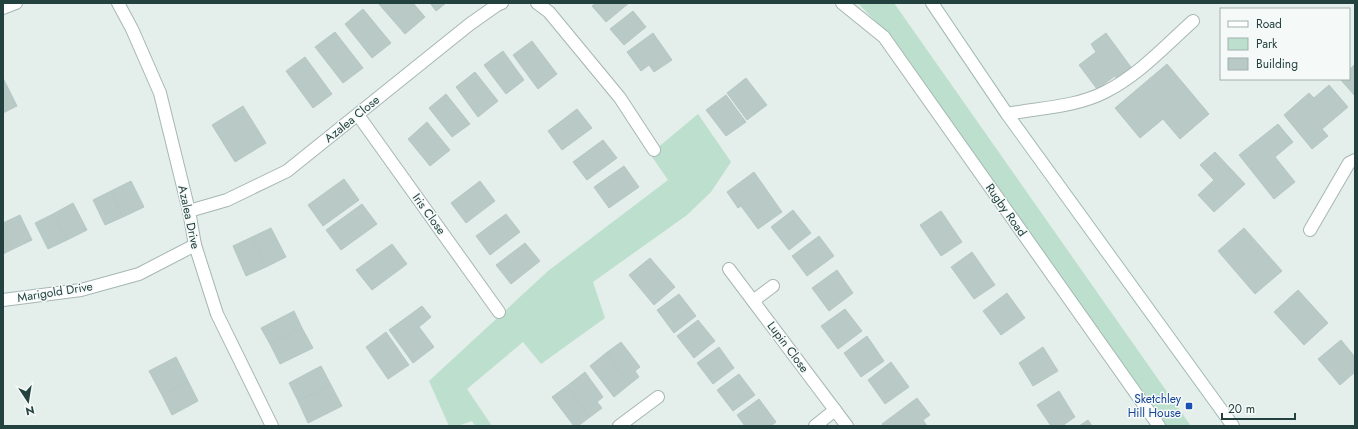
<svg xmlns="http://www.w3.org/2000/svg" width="1358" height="429" font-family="Jost,sans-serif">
<rect width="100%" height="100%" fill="#e4eeeb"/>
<g fill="#bce0cd">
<path d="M 858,3 L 894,3 L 1191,426 L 1164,426 L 886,33 Z"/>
<path d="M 698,114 L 731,162 L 711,192 L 687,215 L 593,282 L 605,318 L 541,364 L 523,342 L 467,389 L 492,426 L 475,426 L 472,421 L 458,426 L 449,426 L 429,381 L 548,271 L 668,180 L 650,154 Z"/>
</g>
<g fill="#b9c9c5" stroke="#b5c8c4">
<path d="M 378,3 L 413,3 L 425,17 L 405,34 Z"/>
<path d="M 430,3 L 446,3 L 436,11 Z"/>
<path d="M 596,3 L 629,3 L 606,22 L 592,6 Z"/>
<path d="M 363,9 L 391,43 L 372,58 L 345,24 Z"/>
<path d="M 633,11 L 646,27 L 624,45 L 610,29 Z"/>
<path d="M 335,32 L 363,68 L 343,83 L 315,47 Z"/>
<path d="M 653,33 L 672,60 L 654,72 L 649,65 L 641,71 L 627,52 Z"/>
<path d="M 1106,33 L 1133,70 L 1118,81 L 1115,76 L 1097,89 L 1079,65 L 1096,52 L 1091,44 Z"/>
<path d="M 532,41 L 557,74 L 538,89 L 513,55 Z"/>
<path d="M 503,51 L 524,80 L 506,94 L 484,65 Z"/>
<path d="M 305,57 L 332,94 L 313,108 L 286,71 Z"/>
<path d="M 1167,64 L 1209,114 L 1180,139 L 1163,119 L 1140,138 L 1115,108 Z"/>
<path d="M 1355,64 L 1355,96 L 1340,79 L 1349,79 L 1349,70 Z"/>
<path d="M 475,72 L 498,101 L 478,117 L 456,87 Z"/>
<path d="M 3,78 L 17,106 L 3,113 Z"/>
<path d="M 746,78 L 767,105 L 747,120 L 727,93 Z"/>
<path d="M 1329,85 L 1348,107 L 1322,129 L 1328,136 L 1312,149 L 1284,115 L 1309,93 L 1314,98 Z"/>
<path d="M 446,94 L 470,124 L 452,137 L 429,108 Z"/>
<path d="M 726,95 L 746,122 L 726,136 L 706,110 Z"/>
<path d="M 243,106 L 266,143 L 235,162 L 212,125 Z"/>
<path d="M 577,109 L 592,128 L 562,150 L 548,131 Z"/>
<path d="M 427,122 L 450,150 L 430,166 L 408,139 Z"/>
<path d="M 1278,124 L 1293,142 L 1275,157 L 1295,182 L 1274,199 L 1239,155 Z"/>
<path d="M 603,140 L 617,158 L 587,180 L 573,162 Z"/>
<path d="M 1215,152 L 1245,184 L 1214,212 L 1198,195 L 1214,180 L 1200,165 Z"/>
<path d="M 624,166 L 639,187 L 609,208 L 594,187 Z"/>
<path d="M 754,172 L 782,212 L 758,229 L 741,206 L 738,208 L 727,192 Z"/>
<path d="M 344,179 L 359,200 L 323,226 L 308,205 Z"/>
<path d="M 131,181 L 144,207 L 123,217 L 111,191 Z"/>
<path d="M 480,181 L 495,201 L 466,223 L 451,203 Z"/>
<path d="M 111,191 L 123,217 L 105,225 L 93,200 Z"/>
<path d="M 73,203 L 87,230 L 67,240 L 53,214 Z"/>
<path d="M 362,204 L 377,224 L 341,250 L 326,230 Z"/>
<path d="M 793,210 L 811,233 L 789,250 L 771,227 Z"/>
<path d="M 941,211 L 962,242 L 941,256 L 920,225 Z"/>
<path d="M 53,214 L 67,240 L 48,249 L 35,223 Z"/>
<path d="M 506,214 L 520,232 L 490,255 L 476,236 Z"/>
<path d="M 20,215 L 32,240 L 11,250 L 3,235 L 3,223 Z"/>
<path d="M 271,228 L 286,257 L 266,267 L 252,237 Z"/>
<path d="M 1244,228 L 1282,271 L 1255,294 L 1218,251 Z"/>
<path d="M 3,235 L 11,250 L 3,254 Z"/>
<path d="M 819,236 L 834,256 L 807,276 L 792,256 Z"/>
<path d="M 252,237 L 266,267 L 246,276 L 233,246 Z"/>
<path d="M 525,243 L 540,261 L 511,284 L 496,265 Z"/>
<path d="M 392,244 L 407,264 L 372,290 L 356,270 Z"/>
<path d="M 972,252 L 995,285 L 974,299 L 951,267 Z"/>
<path d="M 650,258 L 675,287 L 654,305 L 629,275 Z"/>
<path d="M 837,270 L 853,293 L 829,311 L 812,288 Z"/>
<path d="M 1298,290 L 1328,323 L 1304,345 L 1274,312 Z"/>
<path d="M 1007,293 L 1025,318 L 1001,335 L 983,311 Z"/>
<path d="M 679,294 L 696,316 L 674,333 L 657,310 Z"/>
<path d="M 422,306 L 431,317 L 419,327 L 434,347 L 413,363 L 389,330 Z"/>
<path d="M 845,309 L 862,331 L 838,349 L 821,326 Z"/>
<path d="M 294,311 L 302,328 L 270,344 L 261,328 Z"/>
<path d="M 698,320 L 715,341 L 694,358 L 677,336 Z"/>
<path d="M 302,328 L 313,348 L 280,364 L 270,344 Z"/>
<path d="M 386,332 L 409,365 L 388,379 L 366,347 Z"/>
<path d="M 867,336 L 884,361 L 861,377 L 844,353 Z"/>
<path d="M 1341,340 L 1355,357 L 1355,372 L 1340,385 L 1318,359 Z"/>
<path d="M 621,342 L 640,367 L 635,371 L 639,377 L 630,384 L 606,353 Z"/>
<path d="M 719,347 L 734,368 L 713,384 L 697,363 Z"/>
<path d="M 1043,347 L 1058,371 L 1033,386 L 1019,363 Z"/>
<path d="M 606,353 L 630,384 L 614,397 L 590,366 Z"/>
<path d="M 176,357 L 188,381 L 162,395 L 149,371 Z"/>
<path d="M 891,362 L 909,387 L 885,404 L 868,380 Z"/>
<path d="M 321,366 L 331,385 L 298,401 L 289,383 Z"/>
<path d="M 585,372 L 603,397 L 597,402 L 602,408 L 590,417 L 567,386 Z"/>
<path d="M 739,374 L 755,395 L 733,411 L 717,390 Z"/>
<path d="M 188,381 L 198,401 L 172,415 L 162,395 Z"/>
<path d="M 331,385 L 342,406 L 308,423 L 298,401 Z"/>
<path d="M 567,386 L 590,417 L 578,426 L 574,426 L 552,397 Z"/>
<path d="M 1059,391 L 1075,417 L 1062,426 L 1051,426 L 1037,405 Z"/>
<path d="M 917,398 L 930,415 L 923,420 L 927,426 L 883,426 L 882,424 Z"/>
<path d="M 759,399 L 776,422 L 771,426 L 745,426 L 737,415 Z"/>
<path d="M 1088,420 L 1092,426 L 1079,426 Z"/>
</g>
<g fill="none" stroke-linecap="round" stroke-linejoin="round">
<defs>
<g id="lane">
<path d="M 1007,114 C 1039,108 1076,107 1105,92 C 1139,75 1166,45 1193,21"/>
<path d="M 619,426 L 658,397"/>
</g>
<g id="street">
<path d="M 118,3 L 132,29 L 160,93 L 189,211 L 195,245 L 217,314 L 272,426"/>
<path d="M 537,3 L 549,12 L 620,98 L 654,150"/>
<path d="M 842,3 L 884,37 L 1159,426"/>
<path d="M 3,8 L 16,3"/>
<path d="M 358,115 L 499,312"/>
<path d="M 189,211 L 227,200 L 287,171 L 470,24 L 497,5 L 502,3"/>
<path d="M 1310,230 L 1349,163 L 1355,160"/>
<path d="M 729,269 L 847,426"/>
<path d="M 3,300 L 81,290 L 139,274 L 195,245"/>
<path d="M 753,301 L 773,286"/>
<path d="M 815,426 L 835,410"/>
</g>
<path id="secondary" d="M 932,3 L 1007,114 L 1233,426"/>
</defs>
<use href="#lane" stroke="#a6b7b4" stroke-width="14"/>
<use href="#street" stroke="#a6b7b4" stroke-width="14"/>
<use href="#secondary" stroke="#a1bab7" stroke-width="14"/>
<use href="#lane" stroke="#fff" stroke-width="12"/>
<use href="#street" stroke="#fff" stroke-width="12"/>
<use href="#secondary" stroke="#fff" stroke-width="12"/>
</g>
<rect fill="#1a4fb4" stroke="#f5faf8" stroke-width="1.5" x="1185" y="402" width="8" height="8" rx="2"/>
<g text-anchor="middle" stroke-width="3" stroke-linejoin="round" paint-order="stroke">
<g font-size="12" fill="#22413f" stroke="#f5faf8">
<text transform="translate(352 119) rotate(-39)" y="4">Azalea Close</text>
<text transform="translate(1006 210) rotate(55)" y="4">Rugby Road</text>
<text transform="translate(429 214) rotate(54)" y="4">Iris Close</text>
<text transform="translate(189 217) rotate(78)" y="4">Azalea Drive</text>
<text transform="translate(55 292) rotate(-9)" y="4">Marigold Drive</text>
<text transform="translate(788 347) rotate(53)" y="4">Lupin Close</text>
</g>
<g font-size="12" fill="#164399" stroke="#f5faf8" text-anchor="end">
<text x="1181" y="403">Sketchley<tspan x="1181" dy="14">Hill House</tspan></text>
</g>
</g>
<rect width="1358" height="429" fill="none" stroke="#22413f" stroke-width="8"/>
<rect x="1220" y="8" width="130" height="72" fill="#f5faf8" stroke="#a1b0ae"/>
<rect x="1228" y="21" width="20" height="6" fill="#ffffff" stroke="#a1b0ae"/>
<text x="1256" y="28" font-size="12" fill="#22413f">Road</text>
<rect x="1228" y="38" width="20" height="12" fill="#bce0cd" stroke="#a1b0ae"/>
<text x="1256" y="48" font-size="12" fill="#22413f">Park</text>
<rect x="1228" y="58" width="20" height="12" fill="#b9c9c5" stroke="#a1b0ae"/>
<text x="1256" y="68" font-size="12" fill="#22413f">Building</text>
<g transform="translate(28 401) rotate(168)" stroke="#f5faf8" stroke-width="3" paint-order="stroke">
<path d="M0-3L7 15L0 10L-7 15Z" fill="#22413f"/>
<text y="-6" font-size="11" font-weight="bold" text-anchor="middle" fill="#22413f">N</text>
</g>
<path d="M1222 413v6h73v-6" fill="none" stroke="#22413f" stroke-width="2"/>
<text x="1228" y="413" font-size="12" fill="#22413f" stroke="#f5faf8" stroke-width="3" paint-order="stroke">20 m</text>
</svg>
